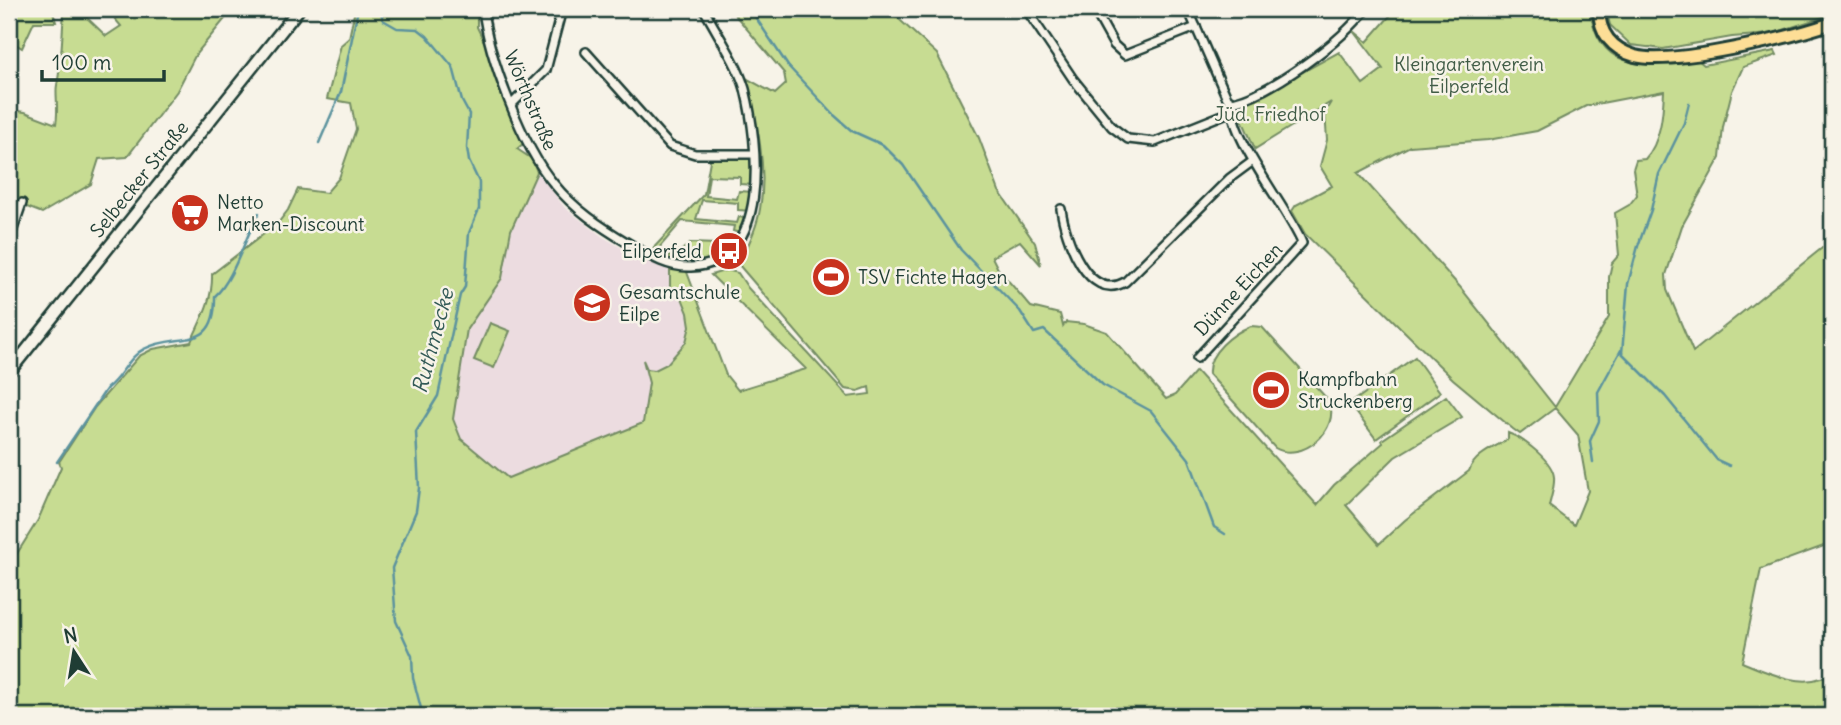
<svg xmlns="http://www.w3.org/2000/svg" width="1841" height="725" font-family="Delius,sans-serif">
<rect width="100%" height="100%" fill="#f7f3e8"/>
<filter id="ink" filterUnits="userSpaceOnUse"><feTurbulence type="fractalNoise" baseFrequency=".0143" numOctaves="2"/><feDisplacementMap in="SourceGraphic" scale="14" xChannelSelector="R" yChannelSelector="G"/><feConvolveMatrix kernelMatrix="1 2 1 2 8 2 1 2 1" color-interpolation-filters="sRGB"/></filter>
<g filter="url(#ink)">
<path fill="#ecdce0" d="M 537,172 L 565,208 L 603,237 L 643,260 L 670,271 L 685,267 L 727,379 L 643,423 L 508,478 L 461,438 L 453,419 L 467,329 L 502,278 L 511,230 Z"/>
<g fill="#c7dc92" stroke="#738c63" stroke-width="2" fill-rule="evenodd">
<path d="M 9,9 L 52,9 L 56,22 L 34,22 L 22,48 L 9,40 Z"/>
<path d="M 122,9 L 233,9 L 196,54 L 177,91 L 127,157 L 99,159 L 91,184 L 42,213 L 9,200 L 9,110 L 25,112 L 56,124 C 59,108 55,94 57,85 C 62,60 62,36 64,11 L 82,13 L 106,36 L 121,26 L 115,19 L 123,12 Z"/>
<path d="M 355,9 L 477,9 L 477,27 L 493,60 L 524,143 L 517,149 L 532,159 L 537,172 L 511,230 L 502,278 L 467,329 L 453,419 L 461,439 L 508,478 L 643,423 L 649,383 L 643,360 L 647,369 L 655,370 L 667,364 L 686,342 L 690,326 L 688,313 L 682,298 L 670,287 L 670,264 L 664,263 L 675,249 L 679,252 L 691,243 L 717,244 L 719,238 L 738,241 L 722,256 L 685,267 L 726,375 L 738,390 L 806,369 L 711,275 L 727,270 L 738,273 L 748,288 L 848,397 L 870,394 L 869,387 L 858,391 L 845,389 L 739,265 C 747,247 757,228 760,209 C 768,166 756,119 746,78 L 775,94 L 786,84 L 784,73 L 730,9 L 888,9 L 937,54 L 979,138 L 999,191 L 1035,243 L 1041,265 L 1020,241 L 992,257 L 998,269 L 1031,307 L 1060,314 L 1063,326 L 1066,322 L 1084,324 L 1107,332 L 1166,399 L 1175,395 L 1196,371 L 1317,505 L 1334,485 L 1383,443 L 1382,440 L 1446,396 L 1462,417 L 1395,457 L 1346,505 L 1379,544 L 1405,520 L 1469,471 C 1474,455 1495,447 1508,439 L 1508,433 C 1525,439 1553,462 1554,477 C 1555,486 1551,497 1549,506 L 1574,525 L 1588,491 L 1578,435 L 1555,408 L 1520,434 L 1513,429 L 1453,379 L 1305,234 L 1292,211 L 1296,205 L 1332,186 L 1320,166 L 1327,140 L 1325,112 L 1331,102 L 1255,149 L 1237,108 L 1339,52 L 1363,84 L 1383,69 L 1354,31 L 1367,42 L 1396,9 L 1590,9 C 1599,75 1646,65 1698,60 L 1704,65 L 1775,51 L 1777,55 L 1743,67 L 1732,91 L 1723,127 L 1720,158 L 1682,226 L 1666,275 L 1667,290 L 1693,352 L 1832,240 L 1832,543 L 1761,569 L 1742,662 C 1766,672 1810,693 1832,671 L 1832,716 L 9,716 L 9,576 L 13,560 L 38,520 L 61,467 L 59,462 L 95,407 L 139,356 L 153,349 L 191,342 C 201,319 213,300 212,274 L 278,223 L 288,210 L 298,189 L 326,193 L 339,178 L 356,129 L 351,103 L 327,99 L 341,45 L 349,38 ZM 1664,91 C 1663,113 1661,142 1645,159 L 1636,160 L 1633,169 L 1637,195 L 1629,205 L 1615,213 L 1619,255 L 1612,263 L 1609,277 L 1609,317 L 1555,407 L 1460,287 L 1358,173 L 1410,146 L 1488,140 L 1537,131 L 1586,106 Z"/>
<path d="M 1606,9 L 1832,9 L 1832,14 L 1771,34 L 1732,37 L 1663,49 L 1631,45 L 1610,25 Z"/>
<path d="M 754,154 L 754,185 L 740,184 L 740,177 L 709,176 L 706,196 L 737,199 L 739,191 L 754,192 L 753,211 L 738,210 L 738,203 L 702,200 L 696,219 L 737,223 L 739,217 L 750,219 L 743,234 L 733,231 L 734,226 L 682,221 L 658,249 L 660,252 L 655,259 L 647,255 L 704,194 L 711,155 Z"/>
<path d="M 490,323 L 510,331 L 494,368 L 474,360 Z"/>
<path d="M 1251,326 L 1262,327 L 1329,401 C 1341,430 1302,463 1275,448 L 1209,374 C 1207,353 1233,333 1251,326 Z"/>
<path d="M 1415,357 L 1440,392 L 1376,439 L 1350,404 Z"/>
</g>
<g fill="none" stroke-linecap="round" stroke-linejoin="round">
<g stroke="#5c939e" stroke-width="2.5">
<path d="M 380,9 L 383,20 L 397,28 L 418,29 L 427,36 L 453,67 L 462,101 L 469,114 L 467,148 L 469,161 L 479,182 L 479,209 L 469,233 L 465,287 L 460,295 L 438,396 L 416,432 L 419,488 L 416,511 L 392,568 L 396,621 L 412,656 L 413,678 L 423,716"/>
<path d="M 750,9 L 788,66 L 834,115 L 852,131 L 883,145 L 903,165 L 961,250 L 1020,311 L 1034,333 L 1044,330 L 1103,385 L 1151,411 L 1189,459 L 1214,527 L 1225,534"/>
<path d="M 1689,103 L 1684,123 L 1659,174 L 1651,210 L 1638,246 L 1628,284 L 1622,353 L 1665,396 L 1717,460 L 1730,466"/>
<path d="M 319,143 L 341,92 L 358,9"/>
<path d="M 57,462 L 107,388 C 121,378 129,356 144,349 C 179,331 216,354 215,296 C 234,279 245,237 259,213"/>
<path d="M 1593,462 L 1590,441 L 1599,421 L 1598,392 L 1621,350"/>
</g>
<defs>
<g id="street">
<path d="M 483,9 C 488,56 523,148 554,184 C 574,209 601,227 628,243 C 648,255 667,268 691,267 C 773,263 758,142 745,89 C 737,62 717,34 704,9"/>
<path d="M 1026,9 L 1073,79 L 1112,127 L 1128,139 L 1155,142 L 1230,112"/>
<path d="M 1094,9 L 1114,45 L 1125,55 L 1196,27"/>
<path d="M 1188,9 L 1227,98 L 1233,102"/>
<path d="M 586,52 L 670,146 L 695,154 L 754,154"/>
<path d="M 1233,102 C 1273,92 1341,42 1366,9"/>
<path d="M 512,104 L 546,70 L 562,9"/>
<path d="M 1061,209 C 1065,238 1088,303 1125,282 L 1230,178 L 1253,161"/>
<path d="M 9,262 L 11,235 L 22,203"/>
<path d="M 1197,358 L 1302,243 C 1289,210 1225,132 1233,102"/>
</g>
<path id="secondary" d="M 9,372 L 299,9"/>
<path id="primary" d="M 1599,9 C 1599,33 1612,49 1635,56 C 1673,66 1793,37 1832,23"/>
</defs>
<use href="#street" stroke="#1f3d34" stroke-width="12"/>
<use href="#secondary" stroke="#1f3d34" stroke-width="15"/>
<use href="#primary" stroke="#1f3d34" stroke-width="16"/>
<use href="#street" stroke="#f7f3e8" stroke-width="7"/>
<use href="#secondary" stroke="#f7f3e8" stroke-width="10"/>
<use href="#primary" stroke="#fdde96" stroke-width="10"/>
</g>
</g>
<defs>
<symbol id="supermarket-disc" viewBox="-11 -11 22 22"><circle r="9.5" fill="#c8321e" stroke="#f7f3e8"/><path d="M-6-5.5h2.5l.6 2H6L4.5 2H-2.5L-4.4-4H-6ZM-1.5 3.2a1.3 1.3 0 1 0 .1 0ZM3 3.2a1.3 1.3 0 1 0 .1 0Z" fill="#fff"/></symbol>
<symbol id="bus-disc" viewBox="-11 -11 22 22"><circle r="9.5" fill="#c8321e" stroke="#f7f3e8"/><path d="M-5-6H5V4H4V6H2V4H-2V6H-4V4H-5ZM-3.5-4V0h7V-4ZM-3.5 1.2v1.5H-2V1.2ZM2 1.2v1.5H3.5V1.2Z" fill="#fff"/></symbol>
<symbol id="stadium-disc" viewBox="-11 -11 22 22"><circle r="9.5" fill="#c8321e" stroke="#f7f3e8"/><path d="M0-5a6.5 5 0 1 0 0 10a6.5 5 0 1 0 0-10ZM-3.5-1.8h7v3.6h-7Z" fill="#fff"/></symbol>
<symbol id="school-disc" viewBox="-11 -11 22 22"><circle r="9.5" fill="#c8321e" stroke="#f7f3e8"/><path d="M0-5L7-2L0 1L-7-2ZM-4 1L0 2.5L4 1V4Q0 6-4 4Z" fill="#fff"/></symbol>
</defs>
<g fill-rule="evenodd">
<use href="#supermarket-disc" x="168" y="191" width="44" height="44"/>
<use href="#bus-disc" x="707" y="229" width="44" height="44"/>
<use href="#stadium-disc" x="809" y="255" width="44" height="44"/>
<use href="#school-disc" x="570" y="281" width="44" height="44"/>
<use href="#stadium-disc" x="1249" y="368" width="44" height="44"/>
</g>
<g text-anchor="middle" stroke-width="5" stroke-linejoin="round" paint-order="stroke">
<g font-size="19" fill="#415d47" stroke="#f7f3e8">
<text x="1469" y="71">Kleingartenverein<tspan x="1469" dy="22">Eilperfeld</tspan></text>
<text x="1270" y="121">Jüd. Friedhof</text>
</g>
<g font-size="19" fill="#1f3d34" stroke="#f7f3e8">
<text transform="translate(531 100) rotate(67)" y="7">Wörthstraße</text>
<text transform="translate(139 179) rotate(-51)" y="7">Selbecker Straße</text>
<text transform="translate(1238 289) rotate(-47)" y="7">Dünne Eichen</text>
</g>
<g font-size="19" fill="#1f3d34" stroke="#f7f3e8" text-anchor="start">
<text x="217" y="209">Netto<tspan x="217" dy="22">Marken-Discount</tspan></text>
<text x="702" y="258" text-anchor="end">Eilperfeld</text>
<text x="858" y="284">TSV Fichte Hagen</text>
<text x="619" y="299">Gesamtschule<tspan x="619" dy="22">Eilpe</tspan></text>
<text x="1298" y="386">Kampfbahn<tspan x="1298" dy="22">Struckenberg</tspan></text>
</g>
<g font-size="21" font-style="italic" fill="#335a57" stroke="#f7f3e8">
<text transform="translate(433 341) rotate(-75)" y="7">Ruthmecke</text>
</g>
</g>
<rect width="1841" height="725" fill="none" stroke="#f7f3e8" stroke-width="35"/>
<rect x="18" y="18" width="1806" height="690" fill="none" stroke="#1f3d34" stroke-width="2.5" filter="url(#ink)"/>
<g transform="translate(74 652) rotate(348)" stroke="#f7f3e8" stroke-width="5" paint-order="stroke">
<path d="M0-5L12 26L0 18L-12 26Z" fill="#1f3d34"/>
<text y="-10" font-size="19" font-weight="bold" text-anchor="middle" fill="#1f3d34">N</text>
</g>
<path d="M42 70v10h122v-10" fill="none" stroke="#1f3d34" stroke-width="3.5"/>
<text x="52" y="70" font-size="21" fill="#1f3d34" stroke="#f7f3e8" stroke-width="5" paint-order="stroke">100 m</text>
</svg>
